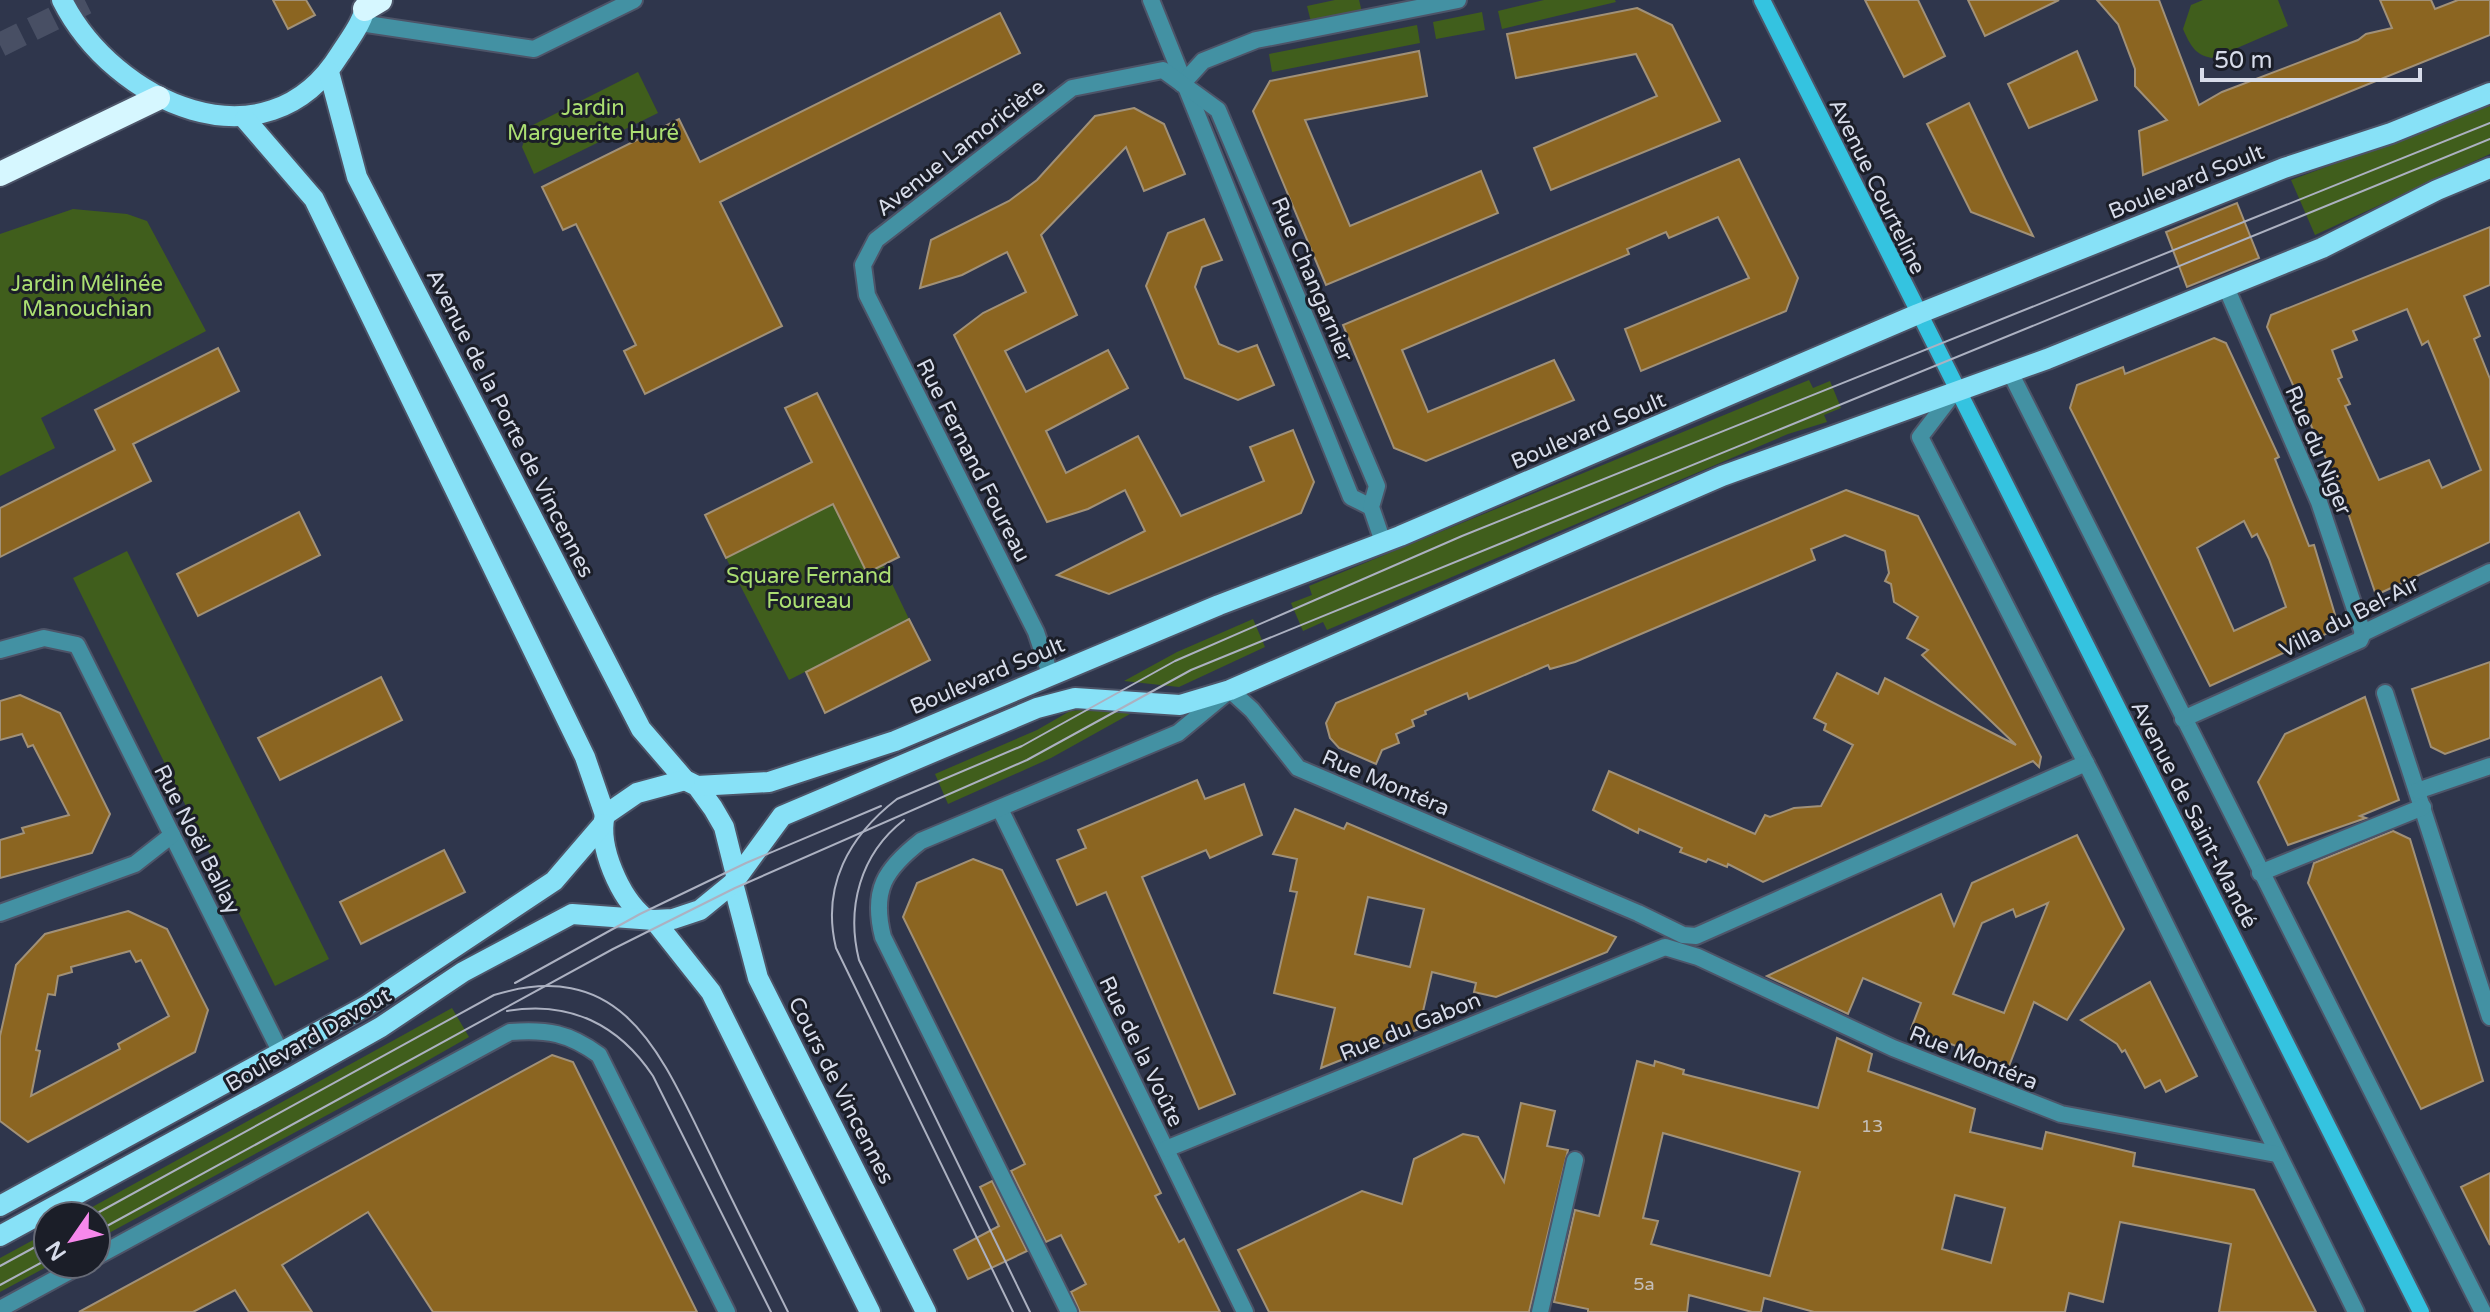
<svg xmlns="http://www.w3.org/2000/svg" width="2490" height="1312" font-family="'Varela Round',sans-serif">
<rect width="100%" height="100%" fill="#2f364c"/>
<g fill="#405e1c">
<path d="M 1335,0 L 1359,0 L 1362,12 L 1311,22 L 1307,6 Z"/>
<path d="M 1544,0 L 1615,0 L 1616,2 L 1502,29 L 1498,11 Z"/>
<path d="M 2203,0 L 2278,0 L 2288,26 L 2214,58 C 2196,57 2190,45 2183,29 L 2191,5 Z"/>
<path d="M 1482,12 L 1485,30 L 1436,39 L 1433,22 Z"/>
<path d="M 1417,25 L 1420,43 L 1272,72 L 1269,54 Z"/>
<path d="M 638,72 L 658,113 L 534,174 L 522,147 L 529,127 Z"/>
<path d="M 2490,106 L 2490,154 L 2315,235 L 2291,180 Z"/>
<path d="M 73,209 L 127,214 L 147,221 L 206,331 L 41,418 L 55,448 L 0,476 L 0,234 Z"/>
<path d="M 1809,380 L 1813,388 L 1830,381 L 1841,408 L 1824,415 L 1827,422 L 1788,434 L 1327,630 L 1323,622 L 1303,631 L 1291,603 L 1312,595 L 1309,586 Z"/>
<path d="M 833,504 L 867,572 L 883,565 L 909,619 L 789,680 L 726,558 Z"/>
<path d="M 127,551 L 329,959 L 275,986 L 73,578 Z"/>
<path d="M 1253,619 L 1265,647 L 1179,687 L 1124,681 L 1177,652 Z"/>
<path d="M 1101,708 L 1130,714 L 1051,758 L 948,804 L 935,774 L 1037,730 L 1070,711 Z"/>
<path d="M 452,1008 L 469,1037 L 418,1066 L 96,1240 L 96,1216 L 76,1216 Z"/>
<path d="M 48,1232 L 48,1264 L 52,1264 L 0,1292 L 0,1258 Z"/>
</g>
<g fill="#8b6521" stroke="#a19178" stroke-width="2" fill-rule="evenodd">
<path d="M 273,0 L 306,0 L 315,15 L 288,29 Z"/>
<path d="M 1865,0 L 1918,0 L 1945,56 L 1904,77 Z"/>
<path d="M 1968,0 L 2059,0 L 1985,36 Z"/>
<path d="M 2097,0 L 2159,0 L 2199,105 L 2222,92 L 2358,40 L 2366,34 L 2392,28 L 2380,0 L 2431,0 L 2435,9 L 2458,0 L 2490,0 L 2490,35 L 2143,175 L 2139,131 L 2167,120 L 2135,86 L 2135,69 L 2118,24 Z"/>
<path d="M 1637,8 L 1672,25 L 1720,121 L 1551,190 L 1534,148 L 1657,96 L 1636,54 L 1516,78 L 1507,34 Z"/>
<path d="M 1000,13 L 1020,53 L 720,202 L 782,326 L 645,394 L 624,351 L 636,345 L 576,224 L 563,230 L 542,187 L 679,119 L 700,162 Z"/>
<path d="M 1419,51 L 1427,96 L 1305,120 L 1350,226 L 1481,171 L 1498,213 L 1326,285 L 1253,111 L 1270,81 Z"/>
<path d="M 2077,51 L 2097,100 L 2029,128 L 2008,84 Z"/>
<path d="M 1969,103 L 2005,179 L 2033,236 L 1971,212 L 1927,124 Z"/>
<path d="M 1134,108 L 1164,124 L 1185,174 L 1144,191 L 1126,147 L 1041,235 L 1077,315 L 1005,351 L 1026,392 L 1108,350 L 1128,388 L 1046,431 L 1066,473 L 1138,436 L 1181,516 L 1264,481 L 1250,447 L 1293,430 L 1314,482 L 1301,513 L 1109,594 L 1057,575 L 1145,531 L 1125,490 L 1088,509 L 1047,522 L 954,335 L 983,313 L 1026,292 L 1007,252 L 962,275 L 920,288 L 931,240 L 1009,201 L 1037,180 L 1095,116 Z"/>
<path d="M 1739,159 L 1798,278 L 1786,311 L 1641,371 L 1625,329 L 1749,278 L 1718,217 L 1669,238 L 1666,232 L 1627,249 L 1629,254 L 1402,350 L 1428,412 L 1554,360 L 1574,400 L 1426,461 L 1394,448 L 1343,325 Z"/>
<path d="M 2237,203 L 2259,258 L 2187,287 L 2166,232 Z"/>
<path d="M 1204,219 L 1222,260 L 1202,267 L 1195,287 L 1219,344 L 1238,352 L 1257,345 L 1274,385 L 1238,400 L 1185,378 L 1146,286 L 1168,233 Z"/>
<path d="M 2490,227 L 2490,285 L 2464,296 L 2480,336 L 2474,339 L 2490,379 L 2490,542 L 2376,595 L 2341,492 L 2267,327 L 2271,315 ZM 2407,309 L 2422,345 L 2428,341 L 2481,470 L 2442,488 L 2429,460 L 2379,480 L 2345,406 L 2350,404 L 2338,379 L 2342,377 L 2332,350 L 2357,340 L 2353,331 Z"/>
<path d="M 2214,338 L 2226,343 L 2279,457 L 2275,459 L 2309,546 L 2314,545 L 2339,628 L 2210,686 L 2070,408 L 2077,385 L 2123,367 L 2125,374 ZM 2244,521 L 2252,537 L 2257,534 L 2269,559 L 2286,607 L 2234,631 L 2197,548 Z"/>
<path d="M 218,348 L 239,391 L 133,444 L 151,481 L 0,557 L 0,508 L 115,450 L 95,410 Z"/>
<path d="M 817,393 L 899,557 L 867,573 L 833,504 L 726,558 L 705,515 L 812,462 L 785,408 Z"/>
<path d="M 1846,490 L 1918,516 L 2041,757 L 2039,767 L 2033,761 L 1763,882 L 1728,864 L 1727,867 L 1708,859 L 1706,862 L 1680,852 L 1682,848 L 1639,829 L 1638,833 L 1593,810 L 1609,771 L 1755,834 L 1765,815 L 1770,817 L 1794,808 L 1821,806 L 1853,745 L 1824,730 L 1826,724 L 1814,718 L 1837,673 L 1878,694 L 1885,678 L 2016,745 L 1922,655 L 1928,650 L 1907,638 L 1918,617 L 1894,602 L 1891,584 L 1885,581 L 1889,573 L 1885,551 L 1845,535 L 1811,549 L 1815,560 L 1575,662 L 1550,669 L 1548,665 L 1469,699 L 1467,693 L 1425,711 L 1426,714 L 1412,720 L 1414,726 L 1396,734 L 1399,743 L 1382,750 L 1376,764 L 1339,748 L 1330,738 L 1326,723 L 1336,703 Z"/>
<path d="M 299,512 L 320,555 L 198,616 L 177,574 Z"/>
<path d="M 909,619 L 930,660 L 825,713 L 806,672 Z"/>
<path d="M 2490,662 L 2490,738 L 2445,754 L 2431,747 L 2412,689 Z"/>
<path d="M 381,677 L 402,720 L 280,780 L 258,738 Z"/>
<path d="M 20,695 L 60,713 L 110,814 L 92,853 L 0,878 L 0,840 L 24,833 L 22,828 L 69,815 L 33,745 L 28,747 L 22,734 L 0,740 L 0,701 Z"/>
<path d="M 2365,697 L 2399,800 L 2360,816 L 2366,818 L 2288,845 L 2258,782 L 2285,734 Z"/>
<path d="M 1197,780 L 1205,799 L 1244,784 L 1262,835 L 1210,858 L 1206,850 L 1142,877 L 1235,1094 L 1199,1109 L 1106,892 L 1077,905 L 1057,860 L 1086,848 L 1078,830 Z"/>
<path d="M 1295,809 L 1344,829 L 1347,823 L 1616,937 L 1607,952 L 1496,997 L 1474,992 L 1476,983 L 1432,972 L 1419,1029 L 1321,1068 L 1335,1008 L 1274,993 L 1297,892 L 1290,891 L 1297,859 L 1273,854 ZM 1368,897 L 1424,909 L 1410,967 L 1355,954 Z"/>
<path d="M 2393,831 L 2410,839 L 2483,1081 L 2421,1109 L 2308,883 L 2314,863 Z"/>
<path d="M 2077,835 L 2124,929 L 2067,1020 L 2034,1002 L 2009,1066 L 1911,1029 L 1921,1003 L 1863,978 L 1848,1014 L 1767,976 L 1941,894 L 1954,926 L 1972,883 ZM 2048,903 L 2004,1013 L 1953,994 L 1982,923 L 2013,909 L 2016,917 Z"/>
<path d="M 444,850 L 465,892 L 361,944 L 340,902 Z"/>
<path d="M 973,859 L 1002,870 L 1161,1193 L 1155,1196 L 1179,1242 L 1184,1239 L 1220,1312 L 1080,1312 L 1071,1292 L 1086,1284 L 1061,1235 L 1046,1242 L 1011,1171 L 1025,1164 L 903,917 L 917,883 Z"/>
<path d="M 128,911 L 167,929 L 208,1010 L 195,1052 L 28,1142 L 0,1121 L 0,1036 L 16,965 L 45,934 ZM 130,951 L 136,962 L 141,960 L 169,1016 L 118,1044 L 120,1049 L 31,1096 L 40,1051 L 36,1050 L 48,994 L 55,995 L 58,976 L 72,972 L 71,967 Z"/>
<path d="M 2150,982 L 2197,1076 L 2166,1092 L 2160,1080 L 2145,1088 L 2125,1050 L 2122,1052 L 2117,1044 L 2081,1020 Z"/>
<path d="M 1837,1038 L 1872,1054 L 1868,1071 L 1975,1109 L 1970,1132 L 2042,1149 L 2046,1132 L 2135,1153 L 2133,1166 L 2254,1190 L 2316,1312 L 2219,1312 L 2231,1244 L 2120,1222 L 2103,1302 L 2069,1293 L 2065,1312 L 1814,1312 L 1764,1298 L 1761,1312 L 1752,1312 L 1689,1295 L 1687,1312 L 1588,1312 L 1588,1309 L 1554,1302 L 1575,1210 L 1599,1216 L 1637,1061 L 1654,1066 L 1655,1061 L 1684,1070 L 1683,1074 L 1818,1108 ZM 1663,1133 L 1800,1172 L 1770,1276 L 1651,1244 L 1658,1221 L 1643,1218 ZM 1955,1195 L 2005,1208 L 1991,1263 L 1942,1249 Z"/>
<path d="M 552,1055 L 573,1062 L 697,1312 L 433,1312 L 368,1212 L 282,1265 L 312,1312 L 249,1312 L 235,1290 L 193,1312 L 79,1312 Z"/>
<path d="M 1521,1103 L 1555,1111 L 1547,1146 L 1568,1150 L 1529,1312 L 1269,1312 L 1238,1250 L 1362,1191 L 1402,1204 L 1414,1159 L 1463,1134 L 1478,1137 L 1504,1182 Z"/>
<path d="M 2490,1173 L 2490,1245 L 2461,1187 Z"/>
<path d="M 992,1181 L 1027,1251 L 968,1279 L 954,1250 L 999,1226 L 980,1187 Z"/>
</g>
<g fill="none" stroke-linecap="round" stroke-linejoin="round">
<path stroke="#484f64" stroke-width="24" stroke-dasharray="24 12" stroke-linecap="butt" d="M 0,45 L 91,0"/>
<defs>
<g id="street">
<path d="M 1151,0 L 1351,497 L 1371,507"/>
<path d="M 360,23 L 534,49 L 634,0"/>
<path d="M 1182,84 L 1203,61 L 1256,40 L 1458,0"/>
<path d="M 2226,287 L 2319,502 L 2363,633"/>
<path d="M 2010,372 L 2483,1312"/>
<path d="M 1956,390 L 1920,437 L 2092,775 L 2356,1312"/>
<path d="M 0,650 L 44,638 L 77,645 L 281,1053"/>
<path d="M 1050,674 L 1036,632 L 867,295 L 863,265 L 876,240 L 1072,88 L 1163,70 L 1218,110 L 1377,486 L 1371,507 L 1383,542"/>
<path d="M 2385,693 L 2490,1017"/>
<path d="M 2183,719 L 2360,640 L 2363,633 L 2490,572"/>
<path d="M 2417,791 L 2490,766"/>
<path d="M 1000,809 L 1245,1312"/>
<path d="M 2260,873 L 2423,807"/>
<path d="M 0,913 L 135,864 L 172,835"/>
<path d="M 1166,1149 L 1665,947 L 1698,957 L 1893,1048 L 2061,1114 L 2276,1154"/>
<path d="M 96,1257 L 510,1032 C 547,1029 569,1033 599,1055 L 727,1312"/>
<path d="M 0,1309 L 83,1264"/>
<path d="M 1069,1312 L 883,937 C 871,890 885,869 921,841 L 1178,733 L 1230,690 L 1252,710 L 1298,768 L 1638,913 L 1683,935 L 1696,936 L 2086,763"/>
<path d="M 1540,1312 L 1575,1160"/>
</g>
<path id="secondary" d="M 1762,0 L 2421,1312"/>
<g id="primary">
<path d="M 62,0 C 113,102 266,173 340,54 C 351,37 364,21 367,0"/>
<path d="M 329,72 L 357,177 L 641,729 L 685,780 L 697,786 L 713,808 L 724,827 L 736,875"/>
<path d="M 245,119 L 314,199 L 585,757 L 605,815"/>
<path d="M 697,786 L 769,782 L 895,741 L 1219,605 L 1400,536 L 1918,314 L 2284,168 L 2391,133 L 2490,93"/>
<path d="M 733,883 L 758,978 L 926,1312"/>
<path d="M 645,918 C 620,898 597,846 605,815 L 637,793 L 685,780"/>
<path d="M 654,920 L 711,992 L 870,1312"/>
<path d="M 0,1206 L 366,1006 L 554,881 L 603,824"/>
<path d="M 0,1236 L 294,1076 L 381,1027 L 463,972 L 572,914 L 654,920 L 673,919 L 700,910 L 733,883 L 782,816 L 1037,708 L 1075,698 L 1180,705 L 1230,690 L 1722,476 L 2047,359 L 2322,248 L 2437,190 L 2490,168"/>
</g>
<g id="highway">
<path d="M 365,9 L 380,0"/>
<path d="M 0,174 L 158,98"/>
</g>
</defs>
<use href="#street" stroke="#4d5468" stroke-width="20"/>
<use href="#secondary" stroke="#4d5468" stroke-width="20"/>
<use href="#primary" stroke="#4d5468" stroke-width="24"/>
<use href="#highway" stroke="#4d5468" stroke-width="28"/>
<use href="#street" stroke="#4391a3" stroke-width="16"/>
<use href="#secondary" stroke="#34c3e0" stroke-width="16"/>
<use href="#primary" stroke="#87e1f7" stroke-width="20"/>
<use href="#highway" stroke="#d6f7ff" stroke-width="24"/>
<g stroke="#acb1c1" stroke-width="2">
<path d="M 904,820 C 860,854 846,908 859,960 L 1030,1312"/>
<path d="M 515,983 L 640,914 L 746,863 L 881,806"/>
<path d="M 507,1011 C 570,1000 619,1025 653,1076 L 771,1312"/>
<path d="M 92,1216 L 494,995 C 625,955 662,1057 710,1154 C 735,1207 762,1259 788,1312"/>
<path d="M 96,1232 L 613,949 L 735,888 L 1027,760 L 1191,670 L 2490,139"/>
<path d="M 0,1266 L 48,1240"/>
<path d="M 0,1285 L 48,1259"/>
<path d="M 1013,1312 L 836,948 C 821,886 849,836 897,799 L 1022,746 L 1175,661 L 1462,536 L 2490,123"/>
</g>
</g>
<g text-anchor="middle" stroke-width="6" stroke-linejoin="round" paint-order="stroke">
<g font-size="18" fill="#c4beb8">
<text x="1872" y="1132">13</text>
<text x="1644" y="1290">5a</text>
</g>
<g font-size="22" fill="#abdf72" stroke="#1b1e28">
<text x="593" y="115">Jardin<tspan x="593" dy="25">Marguerite Huré</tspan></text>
<text x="87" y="291">Jardin Mélinée<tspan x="87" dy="25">Manouchian</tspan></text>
<text x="809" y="583">Square Fernand<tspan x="809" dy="25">Foureau</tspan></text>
</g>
<g font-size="22" fill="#d7dcea" stroke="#1b1e28">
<text transform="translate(960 147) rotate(-38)" y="8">Avenue Lamoricière</text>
<text transform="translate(2186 181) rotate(-22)" y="8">Boulevard Soult</text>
<text transform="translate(1878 186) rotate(64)" y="8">Avenue Courteline</text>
<text transform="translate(1313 279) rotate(67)" y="8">Rue Changarnier</text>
<text transform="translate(511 423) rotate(63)" y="8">Avenue de la Porte de Vincennes</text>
<text transform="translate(1588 430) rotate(-23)" y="8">Boulevard Soult</text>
<text transform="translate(2319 450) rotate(67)" y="8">Rue du Niger</text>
<text transform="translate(974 460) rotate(63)" y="8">Rue Fernand Foureau</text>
<text transform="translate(2349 616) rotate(-27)" y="8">Villa du Bel-Air</text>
<text transform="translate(987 675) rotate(-23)" y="8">Boulevard Soult</text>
<text transform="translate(1386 782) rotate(23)" y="8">Rue Montéra</text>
<text transform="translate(2195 814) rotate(63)" y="8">Avenue de Saint-Mandé</text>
<text transform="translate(198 839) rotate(63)" y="8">Rue Noël Ballay</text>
<text transform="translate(1410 1026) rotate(-22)" y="8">Rue du Gabon</text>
<text transform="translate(308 1039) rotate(-30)" y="8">Boulevard Davout</text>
<text transform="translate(1142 1051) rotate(64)" y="8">Rue de la Voûte</text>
<text transform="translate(1974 1057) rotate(22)" y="8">Rue Montéra</text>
<text transform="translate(842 1090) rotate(63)" y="8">Cours de Vincennes</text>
</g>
</g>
<g transform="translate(72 1240) rotate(236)"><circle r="38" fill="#1b1e28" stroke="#666a76" stroke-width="2"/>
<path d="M0-6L14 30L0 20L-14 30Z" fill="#f788ec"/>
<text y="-12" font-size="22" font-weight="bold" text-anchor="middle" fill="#d7dcea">N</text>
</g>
<path d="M2202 68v12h218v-12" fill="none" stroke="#d7dcea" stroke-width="4"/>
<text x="2214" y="68" font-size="24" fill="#d7dcea" stroke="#1b1e28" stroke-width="6" paint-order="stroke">50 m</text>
</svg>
